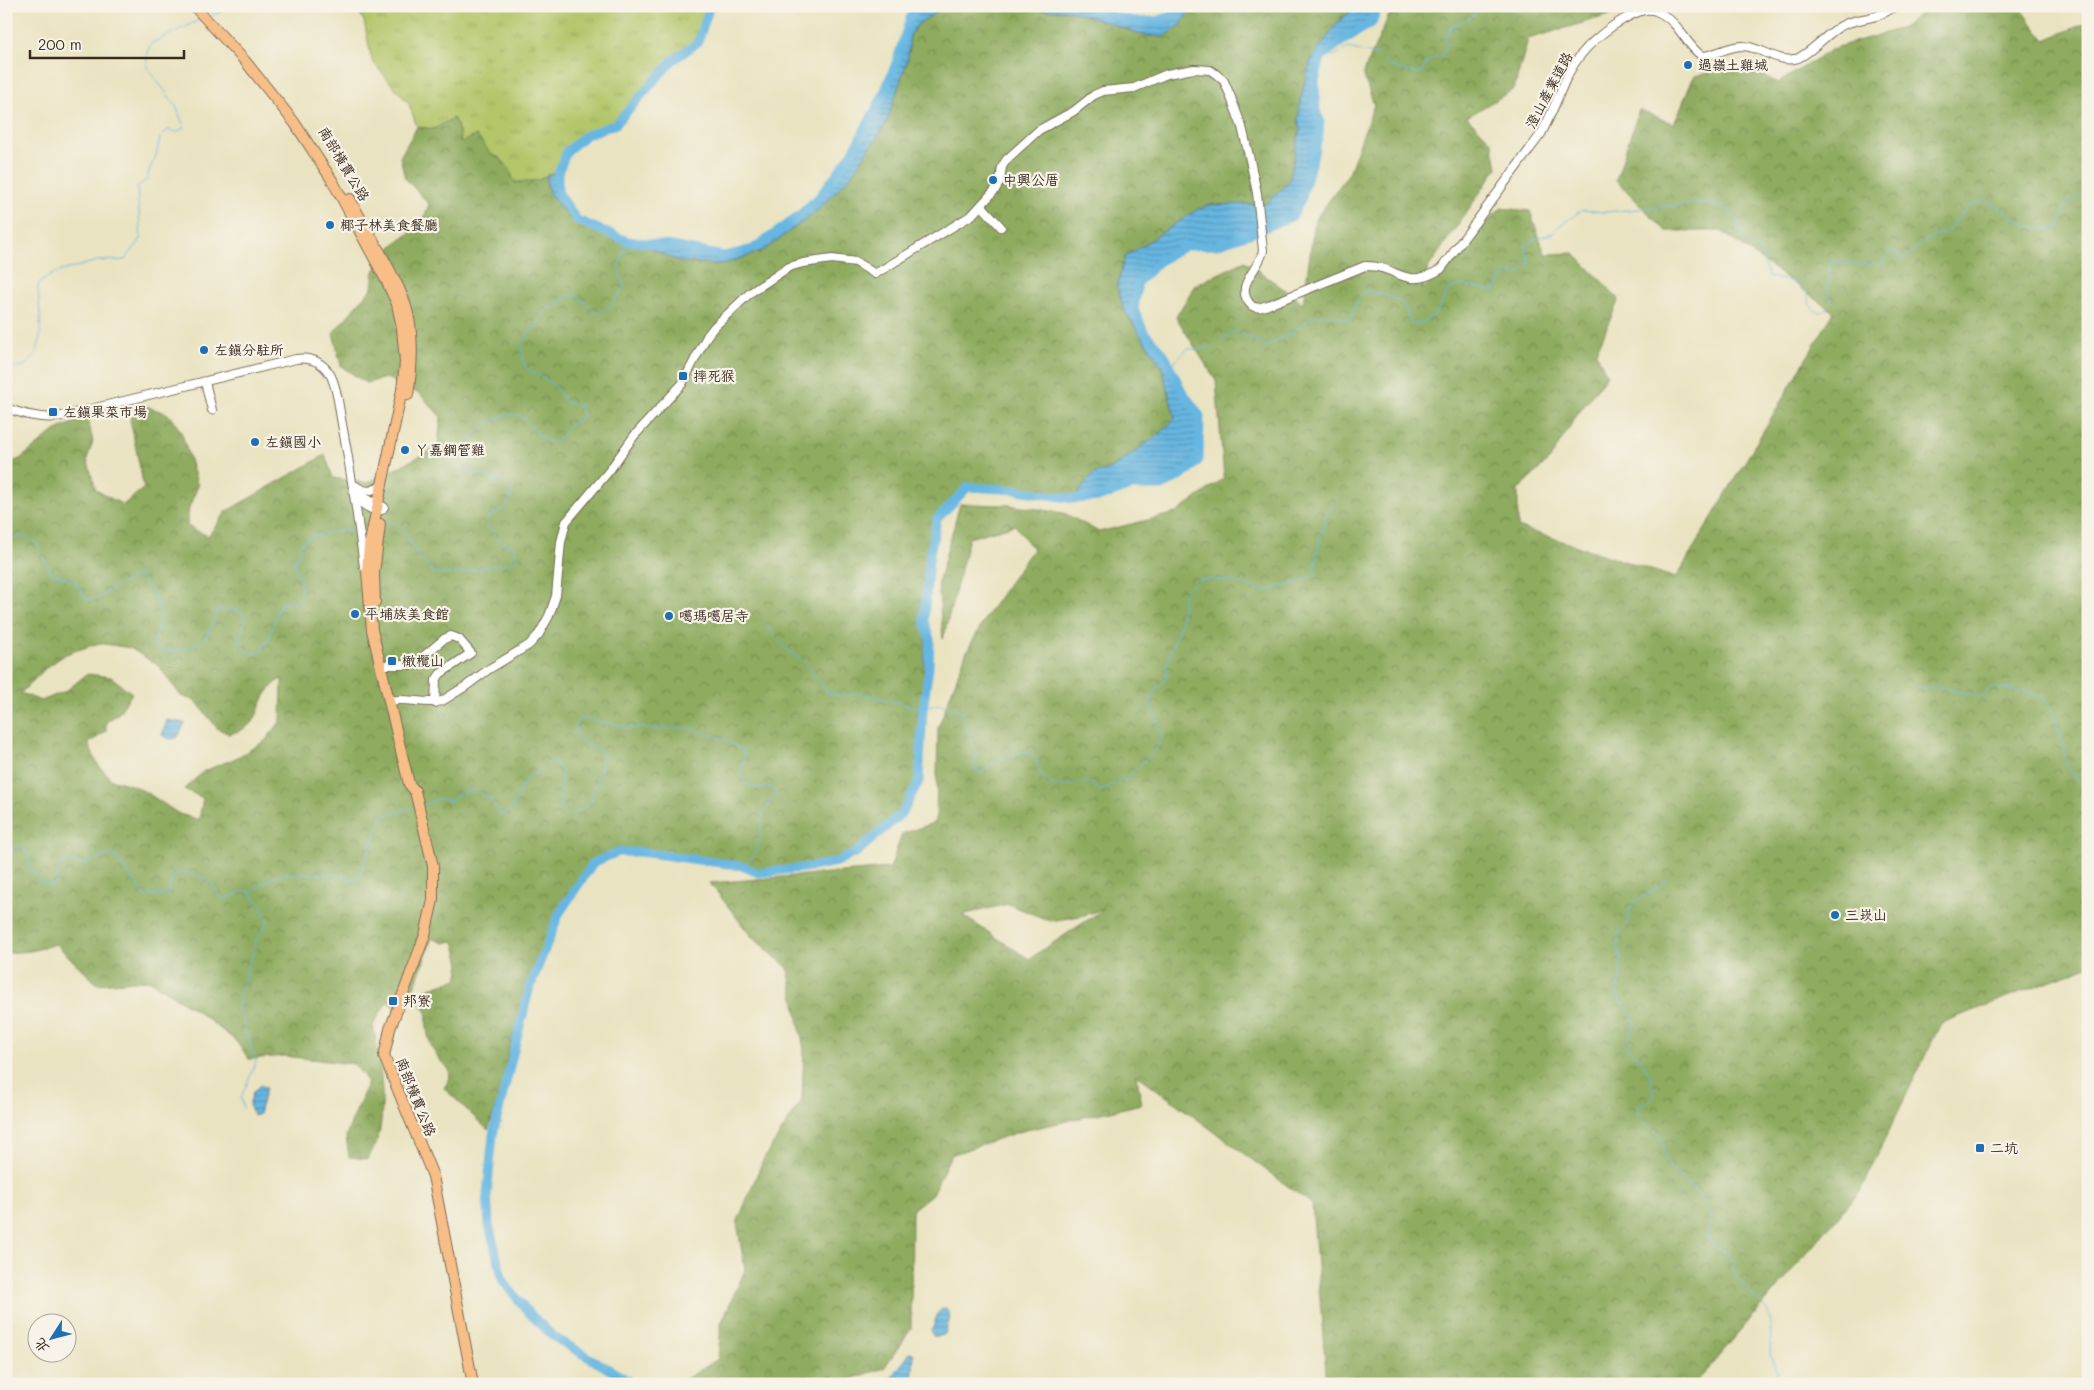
<svg xmlns="http://www.w3.org/2000/svg" width="2094" height="1390" font-family="Mali,'LXGW WenKai TC',sans-serif">
<defs>
<pattern id="grass-tufts" width="24" height="20" patternUnits="userSpaceOnUse" patternTransform="scale(1.25)"><rect width="24" height="20" fill="#b3c66a"/><path d="M3 7l-1-3M5 7V3M7 7l1-3M15 17l-1-3M17 17v-4M19 17l1-3" fill="none" stroke="#9baa5b"/></pattern>
<pattern id="forest-crowns" width="20" height="18" patternUnits="userSpaceOnUse" patternTransform="scale(1.25)"><rect width="20" height="18" fill="#8eab5e"/><path d="M2 6a3 3 0 1 1 6 0M12 15a3 3 0 1 1 6 0" fill="none" stroke="#758b4d"/></pattern>
<pattern id="water-rules" width="6" height="5" patternUnits="userSpaceOnUse" patternTransform="scale(1.25)"><rect width="6" height="5" fill="#66b6e1"/><path d="M0 2.5h6" fill="none" stroke="#5594b6"/></pattern>
</defs>
<rect width="100%" height="100%" fill="#f7f3e8"/>
<filter id="ink" filterUnits="userSpaceOnUse"><feTurbulence type="fractalNoise" baseFrequency=".02" numOctaves="2"/><feDisplacementMap in="SourceGraphic" scale="10" xChannelSelector="R" yChannelSelector="G"/><feConvolveMatrix kernelMatrix="1 2 1 2 8 2 1 2 1" color-interpolation-filters="sRGB"/></filter>
<filter id="wash" filterUnits="userSpaceOnUse"><feTurbulence type="fractalNoise" baseFrequency=".0096" numOctaves="4" result="noise"/><feDisplacementMap in="SourceGraphic" scale="20" xChannelSelector="R" yChannelSelector="G"/><feGaussianBlur stdDeviation="1.12" result="paint"/><feColorMatrix in="noise" values="0 0 0 0 0 0 0 0 0 0 0 0 0 0 0 0 0 1.4 0 .05"/><feComposite in="paint" operator="in"/></filter>
<g filter="url(#wash)">
<rect width="100%" height="100%" fill="#eae3c1"/>
<path fill="url(#grass-tufts)" stroke="#777844" d="M 356,6 L 710,6 L 698,42 L 672,61 L 616,124 L 586,135 L 567,151 L 558,173 L 547,175 L 539,180 L 515,183 C 502,152 490,154 461,143 L 457,125 L 434,129 L 417,127 L 409,104 L 372,61 L 364,21 Z"/>
<g fill="url(#forest-crowns)" stroke="#646a3e" fill-rule="evenodd">
<path d="M 945,6 L 1010,6 L 1017,9 L 1072,11 L 1147,36 L 1164,37 L 1181,25 L 1192,6 L 1357,6 L 1338,22 L 1311,60 L 1303,88 L 1298,120 L 1300,129 L 1289,182 L 1266,204 L 1210,205 L 1117,286 L 1124,310 L 1162,367 L 1175,418 L 1163,431 L 1114,467 L 1092,475 L 1074,499 L 1017,490 L 968,487 L 937,519 L 929,559 L 919,781 L 903,812 L 857,852 L 836,862 L 811,867 L 758,873 L 742,866 L 640,852 L 618,852 L 593,863 L 559,914 L 529,990 L 509,1048 L 503,1085 L 488,1130 L 444,1088 L 450,1078 L 449,1069 C 431,1054 425,1035 427,1012 L 416,998 L 424,990 L 457,979 L 460,964 L 454,941 L 443,943 L 432,938 L 416,983 L 399,1016 L 388,1000 L 373,1025 C 380,1060 386,1099 379,1134 C 377,1143 372,1151 368,1159 L 349,1157 L 346,1136 L 368,1082 L 354,1064 L 284,1056 L 249,1059 L 235,1040 L 198,1012 L 149,980 L 97,984 L 56,944 L 31,951 L 6,953 L 6,464 L 20,459 L 56,430 L 87,417 L 93,442 L 87,459 L 96,490 L 123,505 L 144,488 L 130,419 L 140,404 L 168,414 L 181,431 L 198,486 L 189,507 L 187,526 L 208,536 L 227,511 L 325,455 L 333,478 L 367,483 L 438,447 L 441,417 L 420,394 L 386,378 L 366,383 L 341,366 L 333,333 L 372,288 L 374,271 L 392,246 L 422,224 L 429,204 L 405,178 L 400,157 L 417,127 L 434,129 L 453,118 L 457,125 L 461,143 L 476,135 L 492,155 L 500,158 L 508,167 L 515,183 L 539,180 L 547,175 L 547,185 L 550,195 L 583,227 L 597,230 L 631,245 L 648,247 L 680,262 L 716,264 L 727,263 L 764,250 L 817,211 L 850,177 L 886,124 L 908,58 L 910,35 L 918,24 ZM 99,643 L 130,648 L 158,665 L 181,696 L 196,701 L 217,728 L 229,734 C 264,725 253,709 270,689 C 273,685 278,681 282,678 L 281,721 L 265,741 L 236,758 L 204,771 L 184,789 L 203,798 L 199,820 C 192,817 183,816 176,812 C 154,798 139,784 112,780 L 98,765 L 88,744 L 106,731 L 106,722 L 118,714 L 132,693 L 111,677 L 87,674 L 66,691 L 41,701 L 21,693 L 47,667 L 66,654 Z"/>
<path d="M 1393,6 L 1640,6 L 1528,39 L 1514,89 L 1467,117 L 1492,142 L 1497,168 L 1428,268 L 1422,290 L 1501,208 L 1530,211 L 1545,254 L 1574,253 L 1619,299 L 1596,353 L 1607,375 L 1575,418 L 1550,459 L 1518,490 L 1518,527 L 1676,578 L 1834,312 L 1721,231 L 1666,231 L 1616,180 L 1639,110 L 1674,124 L 1694,76 L 1743,66 L 1778,83 L 1834,48 L 1902,28 L 1930,6 L 2018,6 L 2045,40 L 2088,22 L 2088,966 L 1941,1023 L 1860,1191 L 1695,1384 L 1327,1384 L 1312,1204 L 1136,1074 L 1142,1104 L 1018,1132 L 951,1155 L 932,1194 L 912,1210 L 911,1329 L 884,1368 L 836,1384 L 678,1384 L 718,1359 L 721,1324 L 745,1270 L 737,1223 L 763,1160 L 802,1100 L 804,1049 L 788,968 L 750,935 L 710,883 L 890,868 L 902,834 L 936,822 L 938,728 L 966,653 L 987,615 L 1033,549 L 1015,525 L 969,538 L 943,639 L 938,583 L 960,504 L 1009,505 L 1064,513 L 1099,532 L 1176,513 L 1224,478 L 1216,381 L 1176,317 L 1195,285 L 1245,261 L 1303,303 L 1315,220 L 1349,173 L 1374,105 L 1363,74 ZM 1008,904 L 1050,921 L 1081,916 L 1104,909 L 1029,959 L 962,915 Z"/>
</g>
<g fill="url(#water-rules)" stroke="#507080">
<path d="M 914,6 L 945,6 L 918,24 L 910,35 L 908,58 L 886,124 L 850,177 L 817,211 L 764,250 L 727,263 L 716,264 L 680,262 L 648,247 L 631,245 L 597,230 L 583,227 L 567,215 L 550,195 L 547,185 L 547,175 L 558,173 L 558,192 L 577,220 L 627,241 L 672,246 L 724,256 L 753,249 L 794,220 L 819,197 L 851,155 L 883,95 L 896,63 Z"/>
<path d="M 1010,6 L 1090,6 L 1113,17 L 1147,23 L 1168,19 L 1187,6 L 1192,6 L 1181,25 L 1164,37 L 1147,36 L 1072,11 L 1017,9 Z"/>
<path d="M 1357,6 L 1378,6 L 1372,23 L 1344,40 L 1321,57 L 1315,81 L 1316,112 L 1320,120 L 1319,135 L 1302,197 L 1293,216 L 1252,233 L 1216,245 L 1185,246 L 1160,261 L 1138,282 L 1134,309 L 1144,332 L 1164,354 L 1182,391 L 1200,416 L 1199,460 L 1188,471 L 1162,486 L 1132,486 L 1100,497 L 1074,499 L 1092,475 L 1114,467 L 1163,431 L 1175,418 L 1162,367 L 1124,310 L 1117,286 L 1125,257 L 1198,209 L 1210,205 L 1266,204 L 1289,182 L 1300,129 L 1298,120 L 1303,88 L 1311,60 L 1338,22 Z"/>
<path d="M 167,720 L 185,723 L 178,737 C 171,740 167,739 162,735 Z"/>
<path d="M 260,1085 L 266,1088 L 259,1114 L 254,1116 L 249,1105 L 253,1092 Z"/>
<path d="M 946,1308 L 950,1317 L 945,1334 L 937,1337 L 933,1336 L 931,1330 C 938,1322 933,1311 946,1308 Z"/>
<path d="M 910,1353 L 914,1354 L 912,1384 L 881,1384 L 890,1380 Z"/>
</g>
<g fill="none" stroke-linecap="round" stroke-linejoin="round">
<g stroke="#66b6e1" stroke-width="1">
<path d="M 209,16 L 221,12 L 227,6"/>
<path d="M 1327,53 L 1333,56 L 1348,48 L 1377,55 L 1390,66 L 1405,71 L 1417,74 L 1422,72 C 1424,62 1434,57 1443,54 L 1447,45 L 1445,35 L 1451,28 L 1475,14 L 1476,6"/>
<path d="M 2088,163 L 2085,166 L 2088,176"/>
<path d="M 1171,365 L 1188,348 C 1205,355 1221,340 1236,331 L 1266,347 L 1291,333 L 1316,315 L 1330,315 L 1344,319 L 1352,316 L 1356,303 L 1365,290 L 1396,299 L 1405,306 L 1411,325 C 1437,321 1438,309 1449,289 L 1462,285 L 1495,291 L 1504,274 L 1520,273 L 1530,264 L 1525,247 L 1533,240 L 1555,232 L 1558,227 L 1582,210 L 1605,212 L 1701,203 L 1726,208 L 1738,221 L 1739,232 L 1745,241 L 1759,250 L 1769,277 C 1781,280 1801,280 1806,291 C 1811,303 1805,301 1817,312 L 1823,312 L 1831,303 L 1828,290 L 1830,261 L 1851,264 L 1883,264 L 1888,252 L 1894,251 L 1903,260 L 1925,241 L 1947,231 L 1969,206 L 1985,200 C 2010,212 2028,235 2058,228 C 2065,204 2066,204 2088,191"/>
<path d="M 6,368 C 12,367 20,368 25,365 C 49,352 38,307 38,284 L 54,273 L 97,261 L 125,260 L 141,239 L 137,187 L 148,179 L 148,173 L 156,156 L 160,138 L 168,130 L 178,132 L 184,127 L 176,106 L 147,67 L 147,52 L 152,43 L 201,19"/>
<path d="M 385,522 L 390,521 L 404,530 L 419,557 L 434,573 L 456,574 L 505,563 L 509,565 L 517,558 L 513,546 L 504,544 L 485,524 L 486,520 L 508,505 L 512,491 L 505,483 L 453,466 C 456,448 499,407 518,415 C 529,419 534,433 544,439 C 546,441 551,442 554,443 L 571,424 L 583,416 L 580,405 L 567,403 C 561,396 556,386 548,381 C 524,365 524,375 521,343 L 542,317 L 549,307 L 555,308 L 567,296 L 577,295 L 597,313 C 612,308 617,299 624,285 L 618,269 L 627,241"/>
<path d="M 6,545 L 10,540 L 24,535 L 38,545 L 50,572 L 75,581 L 87,600 L 98,598 L 140,573 L 145,586 L 151,589 C 155,597 161,610 160,619 C 158,629 153,636 154,646 C 171,656 197,649 208,633 C 212,626 214,617 217,610 L 227,609 L 242,612 L 246,619 C 238,637 236,652 260,654 L 269,638 L 280,604 L 292,603 L 300,599 C 304,586 298,576 294,564 L 303,542 L 312,536 L 356,528"/>
<path d="M 765,623 L 787,650 L 805,662 L 828,693 L 842,696 L 858,693 L 923,709 C 933,701 949,705 959,710 C 969,724 967,736 977,752 L 974,768 L 978,772 L 982,773 L 995,761 L 1021,752 L 1029,753 C 1037,759 1038,765 1041,773 C 1050,793 1074,783 1090,782 L 1097,789 L 1104,791 L 1119,780 L 1127,779 L 1156,748 L 1162,737 L 1150,702 L 1155,691 L 1167,678 L 1166,666 L 1181,621 L 1183,597 L 1186,590 L 1198,580 L 1212,579 L 1235,581 L 1262,591 L 1288,586 L 1316,574 L 1315,566 L 1321,534 L 1328,512 L 1338,503"/>
<path d="M 1914,687 L 1940,687 L 1978,697 L 1985,694 L 1991,687 L 2037,694 L 2044,698 L 2054,714 L 2063,745 L 2066,764 L 2088,794"/>
<path d="M 423,805 L 440,798 L 450,801 L 461,793 L 475,790 L 490,799 L 501,815 L 504,816 L 513,809 L 524,781 L 552,761 L 555,762 L 562,771 C 562,783 558,797 561,809 L 572,815 L 591,803 L 593,789 L 598,782 L 604,755 C 593,743 582,749 575,730 L 578,720 L 580,718 L 630,728 L 643,727 L 648,730 L 688,727 L 722,739 L 745,751 L 740,775 C 749,790 756,787 772,788 L 777,794 C 771,801 764,808 762,817 C 759,838 763,852 742,866"/>
<path d="M 6,851 C 21,843 33,849 28,867 L 42,883 L 50,886 L 57,883 C 56,873 58,864 70,862 C 75,861 81,865 86,864 C 100,860 99,852 116,856 L 145,896 L 164,895 L 168,893 C 170,888 171,881 174,877 C 181,867 202,876 210,883 C 216,888 217,897 226,899 L 241,892 L 250,892 L 273,877 L 290,873 L 335,874 L 353,880 L 359,876 L 383,815 L 415,807"/>
<path d="M 6,872 L 6,880"/>
<path d="M 1666,880 C 1654,892 1643,896 1630,906 L 1628,922 L 1618,933 L 1618,949 L 1622,961 L 1617,995 L 1635,1020 C 1633,1028 1627,1041 1629,1048 C 1631,1054 1636,1055 1640,1059 C 1649,1068 1653,1084 1654,1097 L 1650,1101 L 1638,1106 C 1634,1123 1651,1125 1660,1137 C 1667,1145 1663,1155 1667,1163 C 1672,1172 1682,1177 1689,1185 C 1698,1193 1707,1204 1712,1215 L 1707,1235 L 1708,1242 L 1727,1252 L 1734,1263 L 1734,1274 L 1768,1312 L 1771,1322 L 1770,1354 L 1779,1377 L 1776,1384"/>
<path d="M 243,1108 L 241,1098 L 256,1062 L 239,1009 L 239,997 L 257,938 L 264,929 L 268,920 L 251,892"/>
<path d="M 174,1384 L 183,1384"/>
<path d="M 303,1384 L 315,1382 L 318,1384"/>
</g>
<g stroke="#66b6e1" stroke-width="9">
<path d="M 710,6 L 698,42 L 672,61 L 616,124 L 586,135 L 567,151 L 558,173 L 558,192 L 577,220 L 627,241 L 672,246 L 724,256 L 753,249 L 794,220 L 819,197 L 851,155 L 883,95 L 896,63 L 914,6"/>
<path d="M 1090,6 C 1123,22 1156,31 1187,6"/>
<path d="M 634,1384 L 554,1337 L 528,1312 L 503,1281 L 489,1225 L 487,1194 L 493,1135 L 529,990 L 559,914 L 593,863 L 618,852 L 640,852 L 742,866 L 758,873 L 811,867 L 836,862 L 857,852 L 903,812 L 919,781 L 923,709 L 929,667 L 930,639 L 924,620 L 929,559 L 937,519 L 968,487 L 1017,490 L 1074,499 L 1100,497 L 1132,486 L 1162,486 L 1188,471 L 1199,460 L 1200,416 L 1182,391 L 1164,354 L 1144,332 L 1134,309 L 1138,282 L 1160,261 L 1185,246 L 1216,245 L 1252,233 L 1293,216 L 1302,197 L 1319,135 L 1320,120 L 1316,112 L 1315,81 L 1321,57 L 1344,40 L 1372,23 L 1378,6"/>
</g>
</g>
</g>
<g filter="url(#ink)">
<g fill="none" stroke-linecap="round" stroke-linejoin="round">
<defs>
<g id="minor">
<path d="M 982,206 L 1001,227"/>
<path d="M 205,382 L 212,410"/>
<path d="M 6,408 C 23,414 40,419 58,417 L 296,359 C 311,357 323,362 331,376 C 338,390 339,409 342,424 C 351,472 358,519 364,567"/>
<path d="M 356,486 C 366,493 371,492 382,485"/>
<path d="M 354,487 L 365,498 L 384,507"/>
<path d="M 354,495 C 360,503 371,512 382,510"/>
<path d="M 387,665 L 413,665 L 444,639 L 451,636 L 459,639 L 471,653 L 440,674 L 436,680 L 435,703"/>
<path d="M 389,701 C 407,697 425,705 442,701 L 466,686 L 489,669 L 529,645 L 539,634 L 549,616 L 556,596 L 561,542 L 566,522 L 609,471 L 634,436 L 682,384 L 707,336 L 714,327 L 750,293 L 789,267 L 803,263 L 832,259 L 856,262 L 875,274 L 972,215 L 995,190 L 1000,181 L 1002,167 L 1006,160 L 1039,130 L 1074,111 L 1094,95 L 1103,91 L 1134,88 L 1167,74 L 1194,69 L 1210,70 L 1216,74 L 1224,81 L 1230,95 L 1242,127 L 1250,160 L 1257,193 L 1263,251 C 1259,270 1234,285 1250,304 C 1256,311 1264,306 1271,304 L 1365,266 C 1398,265 1404,292 1441,269 L 1541,134 C 1551,116 1557,99 1565,81 C 1577,53 1598,34 1624,19 C 1634,14 1644,7 1656,11 C 1681,22 1683,43 1702,56 C 1716,55 1728,46 1743,46 C 1761,47 1776,62 1794,59 C 1806,58 1827,33 1841,26 C 1859,16 1874,22 1895,6"/>
</g>
<g id="major">
<path d="M 194,6 L 245,61 L 294,122 L 332,180 L 386,280 L 397,304 L 402,328 L 405,362 L 402,390 L 369,546 L 367,571 L 372,630 L 409,784 L 415,791 L 433,866 L 433,900 L 425,935 L 390,1029 L 384,1056 L 433,1176 L 473,1384"/>
<path d="M 350,199 C 366,230 387,261 401,293 C 415,323 413,363 408,395"/>
<path d="M 375,602 L 374,574 L 380,524"/>
</g>
</defs>
<use href="#minor" stroke="#786b57" stroke-width="10"/>
<use href="#major" stroke="#786b57" stroke-width="12"/>
<use href="#minor" stroke="#fff" stroke-width="8"/>
<use href="#major" stroke="#f7be88" stroke-width="10"/>
</g>
</g>
<g fill="#1f6fb2" stroke="#f7f3e8" stroke-width="2">
<circle cx="1688" cy="65" r="5"/>
<circle cx="993" cy="180" r="5"/>
<circle cx="330" cy="225" r="5"/>
<circle cx="204" cy="350" r="5"/>
<rect x="678" y="371" width="10" height="10" rx="2.5"/>
<rect x="48" y="407" width="10" height="10" rx="2.5"/>
<circle cx="255" cy="442" r="5"/>
<circle cx="405" cy="450" r="5"/>
<circle cx="355" cy="614" r="5"/>
<circle cx="669" cy="616" r="5"/>
<rect x="387" y="656" width="10" height="10" rx="2.5"/>
<circle cx="1835" cy="915" r="5"/>
<rect x="388" y="996" width="10" height="10" rx="2.5"/>
<rect x="1975" y="1143" width="10" height="10" rx="2.5"/>
</g>
<g text-anchor="middle" stroke-width="4.5" stroke-linejoin="round" paint-order="stroke">
<g font-size="14" fill="#3b2a1e" stroke="#f7f3e8" text-anchor="start">
<text x="1698" y="70">過嶺土雞城</text>
<text x="1003" y="185">中興公厝</text>
<text x="340" y="230">椰子林美食餐廳</text>
<text x="214" y="355">左鎮分駐所</text>
<text x="693" y="381">摔死猴</text>
<text x="63" y="417">左鎮果菜市場</text>
<text x="265" y="447">左鎮國小</text>
<text x="415" y="455">ㄚ嘉鋼管雞</text>
<text x="365" y="619">平埔族美食館</text>
<text x="679" y="621">噶瑪噶居寺</text>
<text x="402" y="666">橄欖山</text>
<text x="1845" y="920">三崁山</text>
<text x="403" y="1006">邦寮</text>
<text x="1990" y="1153">二坑</text>
</g>
<g font-size="14" fill="#3b2a1e" stroke="#f7f3e8">
<text transform="translate(1549 90) rotate(-62)" y="5">澄山產業道路</text>
<text transform="translate(344 164) rotate(59)" y="5">南部橫貫公路</text>
<text transform="translate(416 1097) rotate(68)" y="5">南部橫貫公路</text>
</g>
</g>
<rect width="2094" height="1390" fill="none" stroke="#f7f3e8" stroke-width="25"/>
<g transform="translate(52 1338) rotate(234)"><circle r="24" fill="#f7f3e8" stroke="#aca397"/>
<path d="M0-4L9 19L0 12L-9 19Z" fill="#1f6fb2"/>
<text y="-8" font-size="14" font-weight="bold" text-anchor="middle" fill="#3b2a1e">北</text>
</g>
<path d="M30 50v8h154v-8" fill="none" stroke="#3b2a1e" stroke-width="2.5"/>
<text x="38" y="50" font-size="15" fill="#3b2a1e" stroke="#f7f3e8" stroke-width="4" paint-order="stroke">200 m</text>
</svg>
